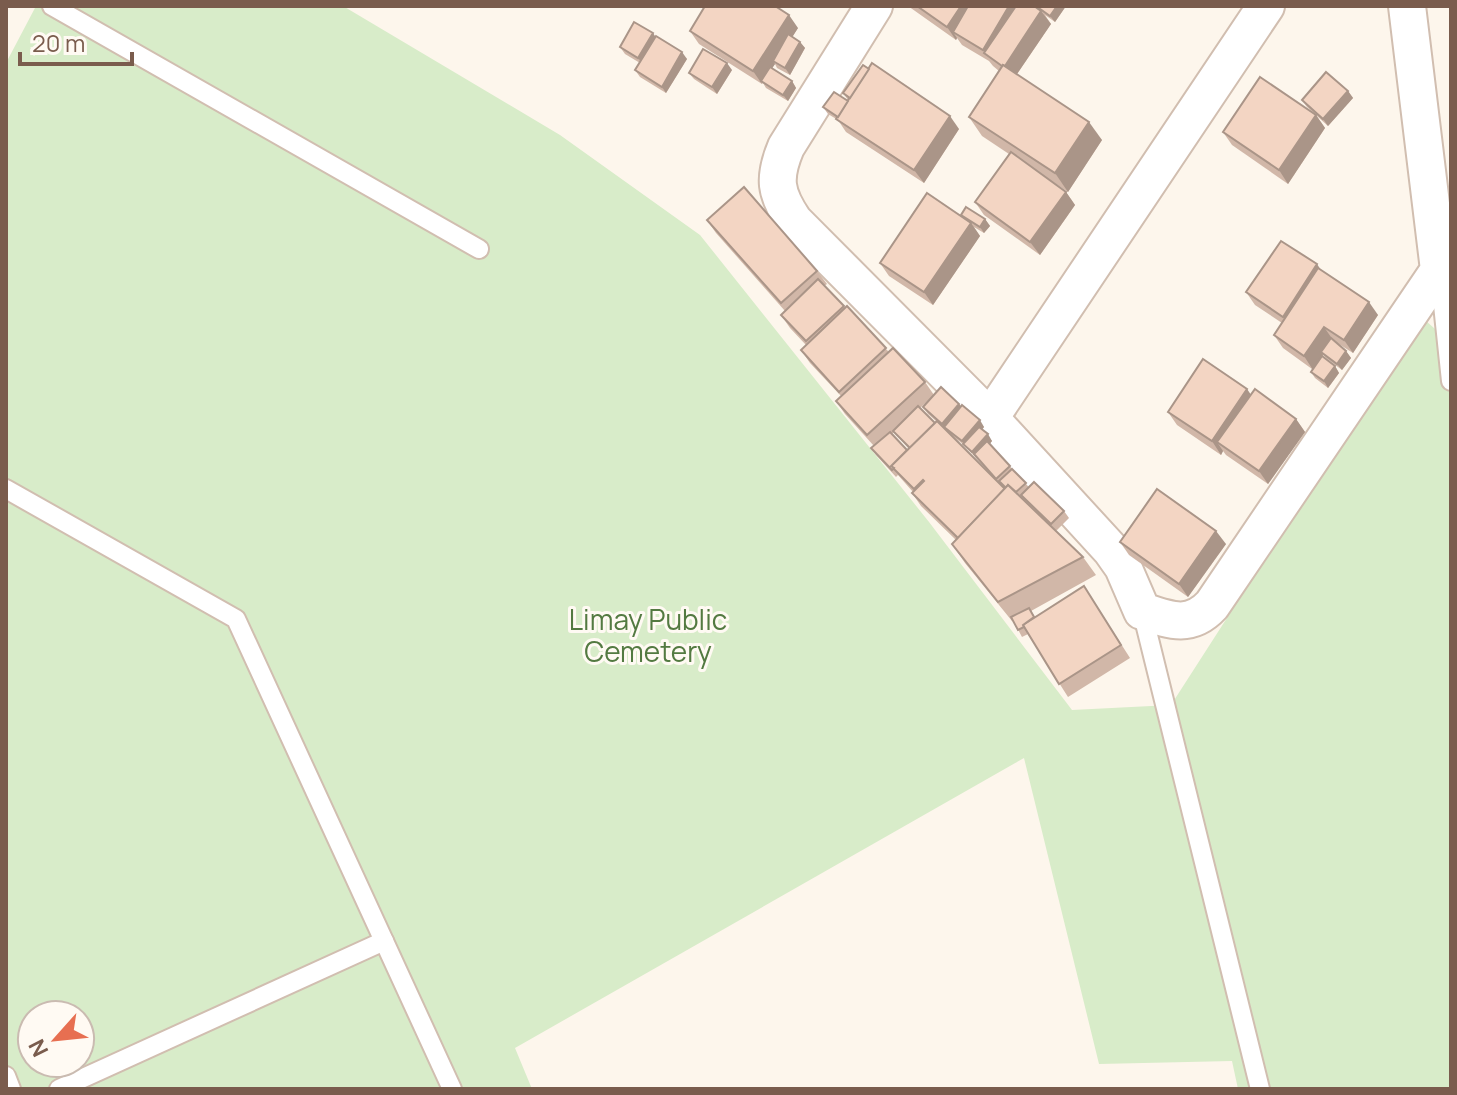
<svg xmlns="http://www.w3.org/2000/svg" width="1457" height="1095" font-family="Manrope,sans-serif">
<rect width="100%" height="100%" fill="#fdf6ec"/>
<path fill="#d8ecc9" fill-rule="evenodd" d="M 36,6 L 343,6 L 560,135 L 700,235 L 929,522 L 1072,710 L 1171,705 L 1299,506 L 1426,321 L 1451,343 L 1451,1089 L 1238,1089 L 1232,1061 L 1099,1064 L 1024,758 L 515,1048 L 532,1089 L 6,1089 L 6,63 ZM 32,1015 L 80,1015 L 80,1063 L 32,1063 Z"/>
<g fill="none" stroke-linecap="round" stroke-linejoin="round">
<defs>
<g id="lane">
<path d="M 52,6 L 479,249"/>
<path d="M 1440,276 L 1451,381"/>
<path d="M 6,489 L 236,619 L 452,1089"/>
<path d="M 1142,611 L 1260,1089"/>
<path d="M 6,1076 L 11,1089"/>
<path d="M 59,1089 L 384,941"/>
</g>
<g id="street">
<path d="M 874,6 L 786,147 C 773,178 775,193 794,221 L 990,418 L 1111,550 L 1123,567 L 1142,611 C 1169,620 1190,629 1212,605 L 1439,270 L 1407,6"/>
<path d="M 990,418 L 1266,6"/>
</g>
</defs>
<use href="#lane" stroke="#d1beb0" stroke-width="22"/>
<use href="#street" stroke="#d1beb0" stroke-width="40"/>
<use href="#lane" stroke="#fff" stroke-width="18"/>
<use href="#street" stroke="#fff" stroke-width="36"/>
</g>
<g fill="#d1b7a8" fill-rule="evenodd">
<path d="M 908,6 L 1066,6 L 1055,22 L 1045,15 L 1051,24 L 1017,74 L 1102,140 L 1068,192 L 1053,182 L 1066,192 L 1075,205 L 1040,255 L 984,215 L 975,202 L 1009,154 L 982,136 L 969,117 L 999,71 L 993,66 L 989,61 L 962,45 L 957,38 L 956,40 Z"/>
<path d="M 798,28 L 792,37 L 800,42 L 805,48 L 790,75 L 777,68 L 775,64 L 772,68 L 792,81 L 796,88 L 788,101 L 766,88 L 763,83 L 762,84 L 699,44 L 690,31 Z"/>
<path d="M 656,37 L 687,59 L 666,93 L 640,77 L 635,70 L 640,63 L 625,54 L 620,47 Z"/>
<path d="M 732,70 L 717,94 L 694,79 L 689,73 Z"/>
<path d="M 1348,91 L 1353,98 L 1328,126 L 1307,107 L 1302,100 Z"/>
<path d="M 843,93 L 959,129 L 924,183 L 846,132 L 838,120 L 828,114 L 823,107 L 848,101 L 848,100 Z"/>
<path d="M 1316,115 L 1325,128 L 1288,184 L 1232,145 L 1223,132 Z"/>
<path d="M 963,217 L 985,219 L 990,226 L 984,233 L 974,227 L 980,236 L 933,305 L 889,276 L 880,263 Z"/>
<path d="M 707,220 L 817,271 L 827,284 L 824,286 L 845,308 L 889,352 L 925,382 L 934,395 L 961,406 L 984,427 L 982,430 L 992,441 L 990,444 L 1029,488 L 1064,511 L 1069,518 L 1056,531 L 1083,557 L 1096,575 L 1031,611 L 1035,617 L 1084,586 L 1130,658 L 1068,697 L 1028,634 L 1022,637 L 1013,620 L 1012,621 L 965,563 L 952,544 L 956,540 L 921,506 L 912,493 L 913,492 L 898,475 L 896,477 L 876,455 L 871,448 L 874,446 L 845,414 L 836,401 L 841,396 L 810,363 L 801,350 L 806,345 L 790,328 L 781,315 L 785,311 L 716,233 ZM 931,398 L 923,407 L 928,414 L 936,421 L 935,423 L 920,408 ZM 894,432 L 909,449 L 907,450 L 892,434 ZM 950,434 L 964,445 L 1005,489 Z"/>
<path d="M 1321,270 L 1378,315 L 1353,353 L 1334,341 L 1346,351 L 1351,358 L 1342,370 L 1326,358 L 1323,355 L 1321,358 L 1335,366 L 1339,373 L 1328,388 L 1315,378 L 1311,372 L 1312,369 L 1283,348 L 1274,335 L 1282,323 L 1255,305 L 1246,292 Z"/>
<path d="M 1251,395 L 1296,419 L 1305,432 L 1268,484 L 1226,455 L 1223,451 L 1221,455 L 1177,425 L 1168,412 Z"/>
<path d="M 1120,542 L 1226,544 L 1188,597 L 1129,555 Z"/>
</g>
<g fill="#aa9588">
<path d="M 961,6 L 980,6 L 953,32 L 957,38 L 956,40 L 947,27 Z"/>
<path d="M 1009,6 L 1026,6 L 988,56 L 983,50 Z"/>
<path d="M 1057,6 L 1066,6 L 1055,22 L 1050,16 Z"/>
<path d="M 1041,11 L 1051,24 L 1013,80 L 1004,67 Z"/>
<path d="M 789,15 L 798,28 L 776,63 L 773,61 L 775,64 L 763,82 L 761,81 L 762,84 L 753,71 Z"/>
<path d="M 653,33 L 657,39 L 643,64 L 638,58 Z"/>
<path d="M 800,42 L 805,48 L 790,75 L 785,68 Z"/>
<path d="M 682,52 L 687,59 L 666,93 L 662,87 Z"/>
<path d="M 727,63 L 732,70 L 717,94 L 712,87 Z"/>
<path d="M 792,81 L 796,88 L 788,101 L 783,95 Z"/>
<path d="M 1348,91 L 1353,98 L 1328,126 L 1323,119 Z"/>
<path d="M 1316,115 L 1325,128 L 1288,184 L 1279,170 Z"/>
<path d="M 950,116 L 959,129 L 924,183 L 914,170 Z"/>
<path d="M 1089,122 L 1102,140 L 1068,192 L 1055,173 Z"/>
<path d="M 1066,192 L 1075,205 L 1040,255 L 1030,242 Z"/>
<path d="M 985,219 L 990,226 L 984,233 L 980,227 Z"/>
<path d="M 971,223 L 980,236 L 933,305 L 924,292 Z"/>
<path d="M 1317,264 L 1326,278 L 1292,330 L 1283,317 Z"/>
<path d="M 1369,302 L 1378,315 L 1353,353 L 1344,340 Z"/>
<path d="M 1324,327 L 1333,340 L 1321,352 L 1323,355 L 1313,370 L 1304,356 Z"/>
<path d="M 1346,351 L 1351,358 L 1342,370 L 1337,364 Z"/>
<path d="M 1335,366 L 1339,373 L 1328,388 L 1324,381 Z"/>
<path d="M 1247,389 L 1256,402 L 1217,442 L 1223,451 L 1221,455 L 1212,441 Z"/>
<path d="M 959,404 L 964,410 L 944,427 L 946,431 L 942,424 Z"/>
<path d="M 1296,419 L 1305,432 L 1268,484 L 1259,471 Z"/>
<path d="M 980,420 L 984,427 L 967,448 L 962,441 Z"/>
<path d="M 988,434 L 992,441 L 977,458 L 974,454 L 977,459 L 972,452 Z"/>
<path d="M 1216,531 L 1226,544 L 1188,597 L 1179,584 Z"/>
</g>
<g fill="#f3d5c3" stroke="#aa9588" stroke-width="2">
<path d="M 705,6 L 775,6 L 789,15 L 753,71 L 690,31 Z"/>
<path d="M 917,6 L 961,6 L 947,27 Z"/>
<path d="M 968,6 L 1009,6 L 983,50 L 953,32 Z"/>
<path d="M 1016,6 L 1034,6 L 1041,11 L 1005,66 L 1003,65 L 1002,66 L 984,53 Z"/>
<path d="M 1036,6 L 1057,6 L 1050,16 Z"/>
<path d="M 634,22 L 653,33 L 638,58 L 620,47 Z"/>
<path d="M 788,34 L 800,42 L 785,68 L 773,61 Z"/>
<path d="M 656,36 L 682,52 L 662,87 L 635,70 Z"/>
<path d="M 703,49 L 727,63 L 712,87 L 689,73 Z"/>
<path d="M 872,63 L 950,116 L 914,170 L 836,119 Z"/>
<path d="M 863,65 L 869,69 L 850,98 L 843,93 Z"/>
<path d="M 1003,65 L 1089,122 L 1055,173 L 969,117 Z"/>
<path d="M 770,67 L 792,81 L 783,95 L 761,81 Z"/>
<path d="M 1326,72 L 1348,91 L 1323,119 L 1302,100 Z"/>
<path d="M 1260,77 L 1316,115 L 1279,170 L 1223,132 Z"/>
<path d="M 834,92 L 848,101 L 838,117 L 823,107 Z"/>
<path d="M 1011,152 L 1066,192 L 1030,242 L 975,202 Z"/>
<path d="M 744,187 L 817,271 L 781,303 L 707,220 Z"/>
<path d="M 927,193 L 971,223 L 924,292 L 880,263 Z"/>
<path d="M 966,207 L 985,219 L 980,227 L 961,215 Z"/>
<path d="M 1281,241 L 1317,264 L 1283,317 L 1246,292 Z"/>
<path d="M 1318,268 L 1369,302 L 1344,340 L 1324,327 L 1304,356 L 1274,335 Z"/>
<path d="M 818,279 L 844,306 L 806,341 L 781,315 Z"/>
<path d="M 847,306 L 886,348 L 839,392 L 801,350 Z"/>
<path d="M 1331,338 L 1346,351 L 1337,364 L 1321,352 Z"/>
<path d="M 893,348 L 925,382 L 867,435 L 836,401 Z"/>
<path d="M 1322,356 L 1335,366 L 1324,381 L 1311,372 Z"/>
<path d="M 1203,359 L 1247,389 L 1212,441 L 1168,412 Z"/>
<path d="M 941,387 L 959,404 L 942,424 L 923,407 Z"/>
<path d="M 1255,389 L 1296,419 L 1259,471 L 1217,442 Z"/>
<path d="M 962,405 L 980,420 L 962,441 L 944,427 Z"/>
<path d="M 918,406 L 935,423 L 910,448 L 893,431 Z"/>
<path d="M 937,421 L 1005,489 L 958,538 L 912,493 L 924,481 L 923,480 L 914,489 L 891,466 Z"/>
<path d="M 979,427 L 988,434 L 972,452 L 963,444 Z"/>
<path d="M 890,432 L 907,450 L 891,466 L 894,468 L 892,470 L 871,448 Z"/>
<path d="M 987,441 L 1010,466 L 996,479 L 974,454 Z"/>
<path d="M 1012,469 L 1026,483 L 1016,492 L 1008,485 L 1006,488 L 999,481 Z"/>
<path d="M 1034,482 L 1064,511 L 1051,524 L 1021,495 Z"/>
<path d="M 1008,485 L 1083,557 L 998,602 L 952,544 Z"/>
<path d="M 1157,489 L 1216,531 L 1179,584 L 1120,542 Z"/>
<path d="M 1084,586 L 1121,645 L 1059,684 L 1023,625 Z"/>
<path d="M 1029,608 L 1034,617 L 1023,625 L 1024,627 L 1018,630 L 1011,617 Z"/>
</g>
<g text-anchor="middle" stroke-width="6" stroke-linejoin="round" paint-order="stroke">
<g font-size="28" fill="#537a41" stroke="#fffaf3">
<text x="648" y="630">Limay Public<tspan x="648" dy="32">Cemetery</tspan></text>
</g>
</g>
<rect width="1457" height="1095" fill="none" stroke="#7a5c4d" stroke-width="16"/>
<g transform="translate(56 1039) rotate(243)"><circle r="38" fill="#fffaf3" stroke="#cabbb1" stroke-width="2"/>
<path d="M0-6L14 30L0 20L-14 30Z" fill="#e76f51"/>
<text y="-12" font-size="22" font-weight="bold" text-anchor="middle" fill="#7a5c4d">N</text>
</g>
<path d="M20 52v12h112v-12" fill="none" stroke="#7a5c4d" stroke-width="4"/>
<text x="32" y="52" font-size="24" fill="#7a5c4d" stroke="#fffaf3" stroke-width="6" paint-order="stroke">20 m</text>
</svg>
